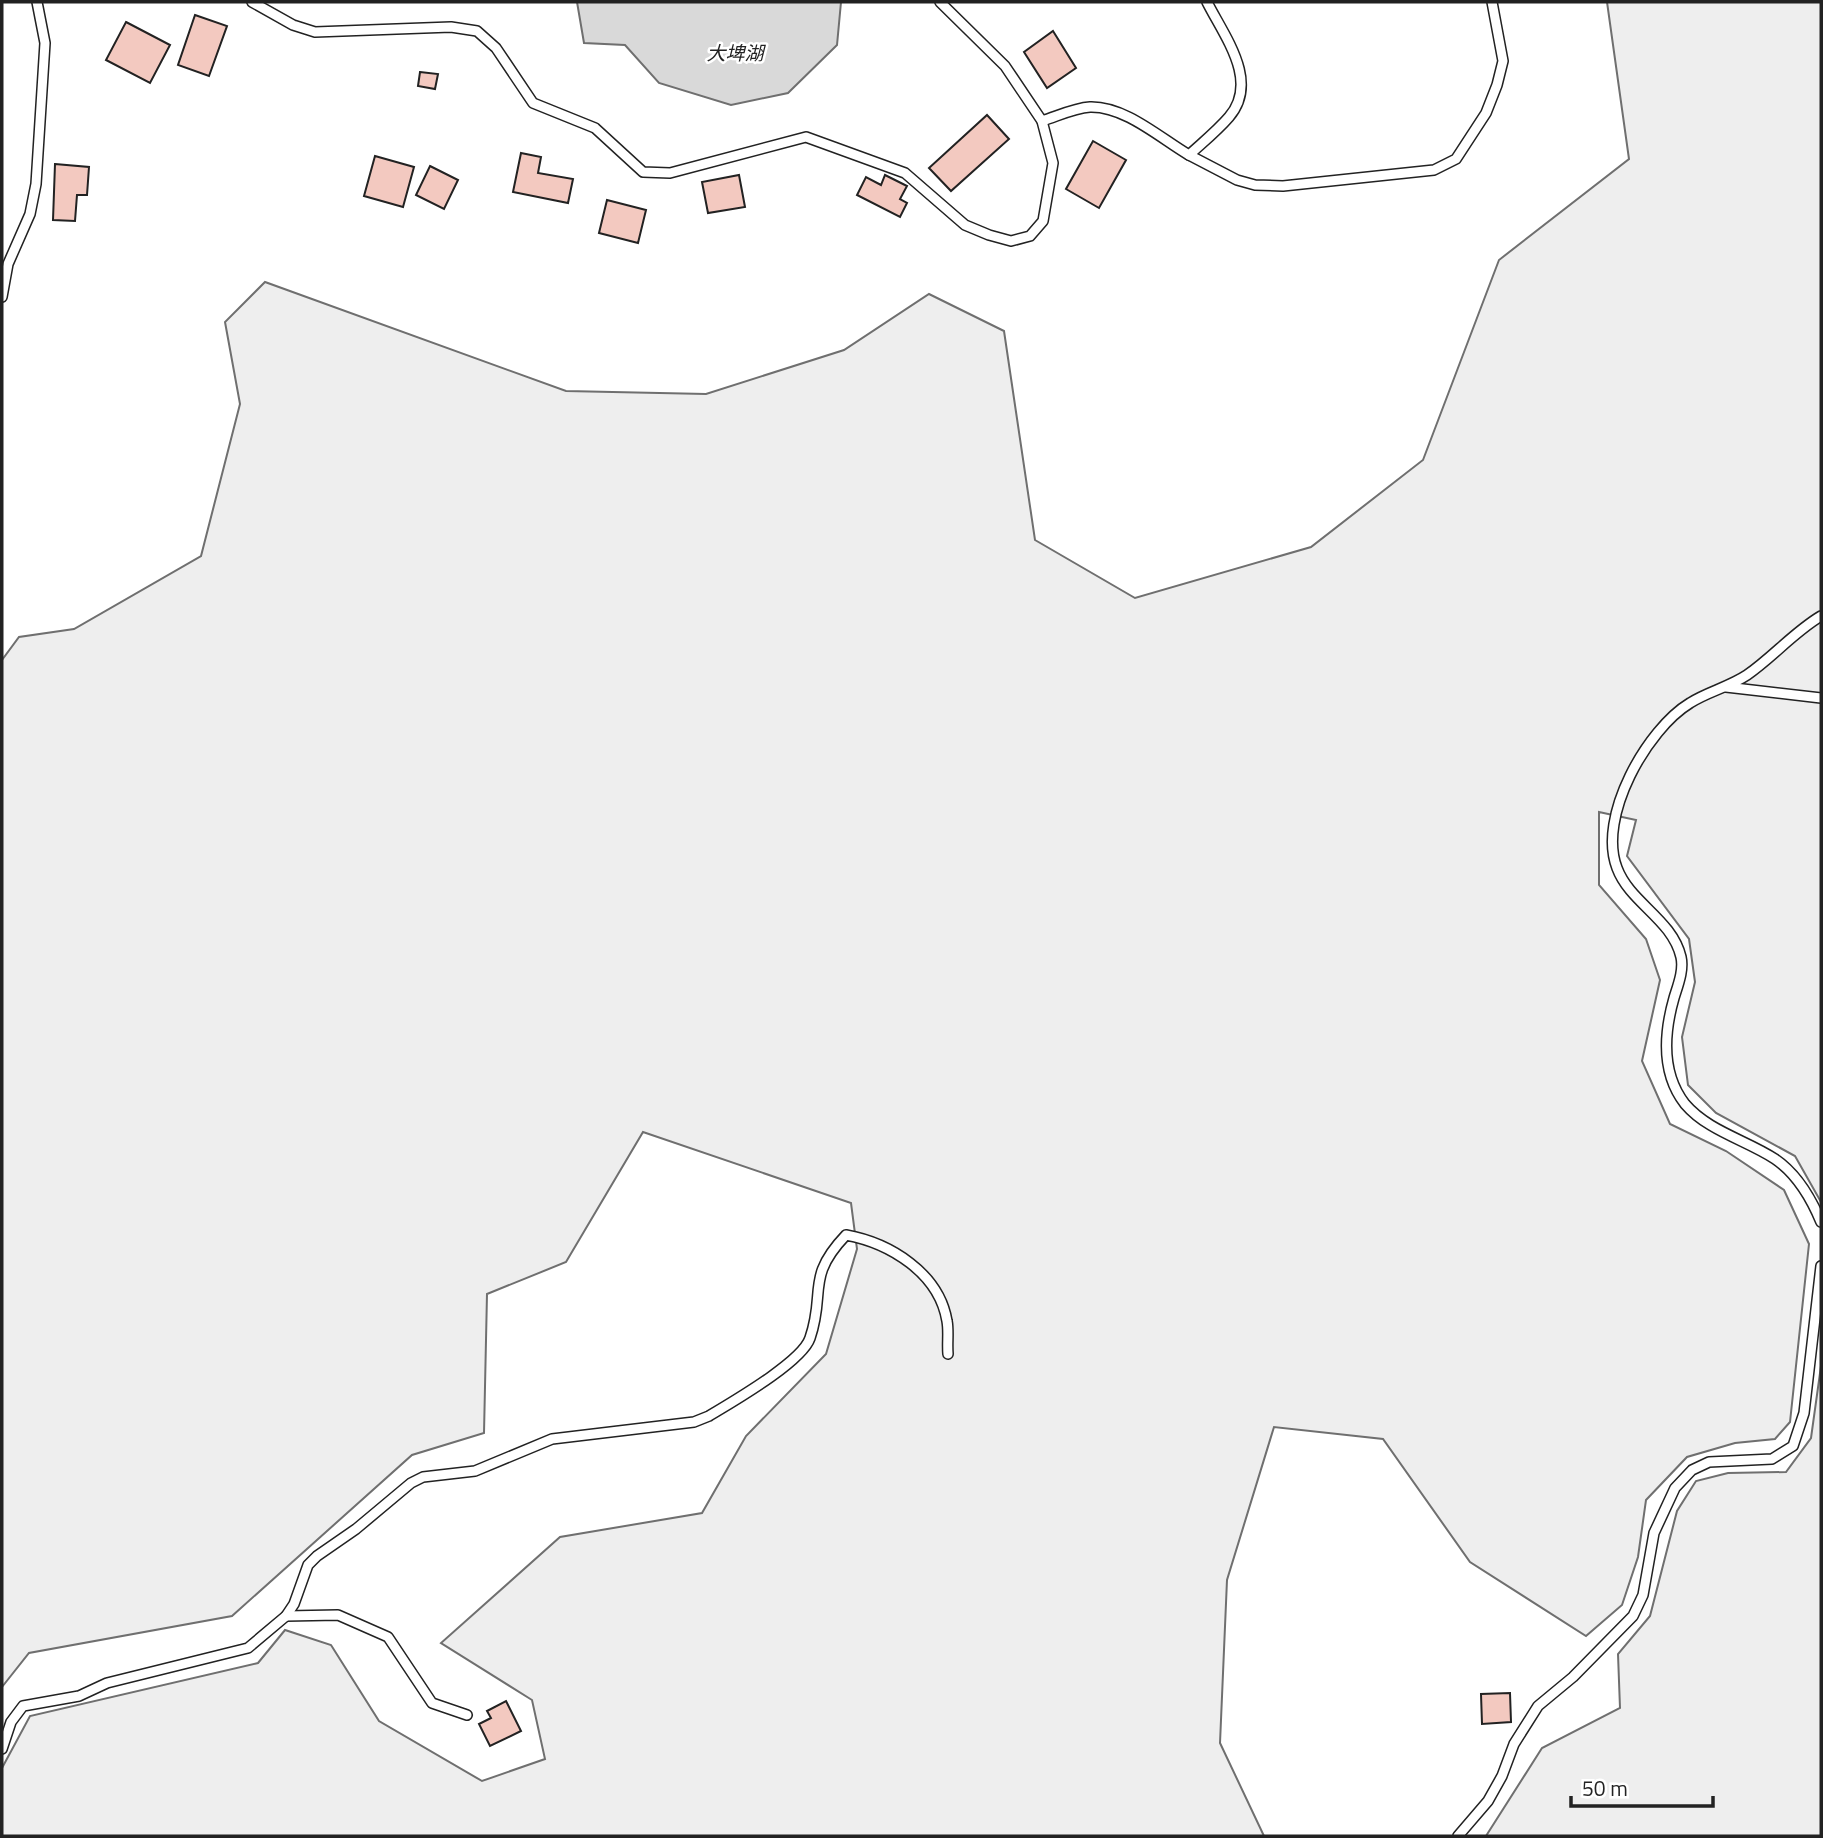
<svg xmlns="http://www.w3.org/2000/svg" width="1823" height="1838" font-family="'Titillium Web','Noto Sans TC',sans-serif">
<rect width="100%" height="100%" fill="#fff"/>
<g fill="#eee" stroke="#6f6f6f" stroke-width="2">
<path d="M 1607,2 L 1821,2 L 1821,1202 L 1795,1156 L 1716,1113 L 1688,1085 L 1682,1037 L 1695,982 L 1689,939 L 1627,856 L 1636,820 L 1599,812 L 1599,885 L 1646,939 L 1660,980 L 1642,1061 L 1670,1124 L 1726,1151 L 1784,1190 L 1809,1244 L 1790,1422 L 1775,1439 L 1735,1443 L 1687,1457 L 1646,1500 L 1638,1557 L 1622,1605 L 1586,1636 L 1470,1562 L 1383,1439 L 1274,1427 L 1227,1580 L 1220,1743 L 1264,1836 L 2,1836 L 2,1768 L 30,1716 L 258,1663 L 285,1630 L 331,1645 L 379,1721 L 482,1781 L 545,1759 L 532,1700 L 441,1643 L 560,1537 L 702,1513 L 746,1436 L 826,1354 L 857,1249 L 851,1203 L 643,1132 L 566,1262 L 487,1294 L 484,1433 L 412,1455 L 232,1616 L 29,1653 L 2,1687 L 2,660 L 19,637 L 74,629 L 201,556 L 240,404 L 225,322 L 265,282 L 566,391 L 706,394 L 844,350 L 929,294 L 1004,331 L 1035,540 L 1135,598 L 1311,547 L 1423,460 L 1499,260 L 1629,159 Z"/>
<path d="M 1821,1366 L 1821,1836 L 1486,1836 L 1542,1748 L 1620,1708 L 1618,1654 L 1650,1616 L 1677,1511 L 1696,1481 L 1728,1473 L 1786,1472 L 1811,1438 Z"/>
</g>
<path fill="#d9d9d9" stroke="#6f6f6f" stroke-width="2" d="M 577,2 L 841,2 L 837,45 L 788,93 L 731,105 L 659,83 L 625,45 L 584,43 Z"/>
<g fill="#f3c9c0" stroke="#222" stroke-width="2">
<path d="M 195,15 L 227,26 L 209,76 L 178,65 Z"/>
<path d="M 126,22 L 170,45 L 150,83 L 106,60 Z"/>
<path d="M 1053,31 L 1076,68 L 1047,88 L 1024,52 Z"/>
<path d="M 420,72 L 438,74 L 435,89 L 418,86 Z"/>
<path d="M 987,115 L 1009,139 L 951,191 L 929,168 Z"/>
<path d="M 1093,141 L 1126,160 L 1099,208 L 1066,189 Z"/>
<path d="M 521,153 L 541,157 L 538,173 L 573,179 L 568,203 L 513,192 Z"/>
<path d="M 375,156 L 414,167 L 403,207 L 364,196 Z"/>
<path d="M 55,164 L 89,167 L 87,195 L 77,195 L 75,221 L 53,220 Z"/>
<path d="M 430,166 L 458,180 L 444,209 L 416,195 Z"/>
<path d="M 739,175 L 745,207 L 708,213 L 702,182 Z"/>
<path d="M 885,175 L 907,186 L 900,199 L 907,203 L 900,217 L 857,195 L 866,177 L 881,185 Z"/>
<path d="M 607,200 L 646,210 L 638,243 L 599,233 Z"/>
<path d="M 1510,1693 L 1511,1722 L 1482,1724 L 1481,1694 Z"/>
<path d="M 506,1701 L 521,1731 L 490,1746 L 479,1724 L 491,1718 L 487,1711 Z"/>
</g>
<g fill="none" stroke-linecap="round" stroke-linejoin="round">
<defs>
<g id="lane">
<path d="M 252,2 L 293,25 L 315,32 L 451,27 L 477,31 L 496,48 L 533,103 L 595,128 L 643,172 L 670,173 L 806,137 L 905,173 L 965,225 L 989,235 L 1011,241 L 1030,236 L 1043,221 L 1053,163 L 1042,121 L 1005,66 L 940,2"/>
<path d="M 1042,121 C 1058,116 1074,108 1090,107 C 1125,106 1160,138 1189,155 C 1202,143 1217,131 1229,117 C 1260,81 1224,36 1207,2"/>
<path d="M 1189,155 L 1237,180 L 1255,185 L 1283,186 L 1434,170 L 1456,159 L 1486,113 L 1497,85 L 1503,61 L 1492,2"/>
<path d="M 2,297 L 8,264 L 30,214 L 36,184 L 45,43 L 37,2"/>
<path d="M 1821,616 C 1794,632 1773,657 1747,675 C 1729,687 1707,692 1690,703 C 1647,729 1597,817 1617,868 C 1630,903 1672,919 1681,957 C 1684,970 1678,985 1674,998 C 1664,1033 1661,1073 1685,1104 C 1708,1131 1746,1140 1775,1159 C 1797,1174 1811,1198 1821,1222"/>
<path d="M 1726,687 L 1821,698"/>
<path d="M 286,1616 L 338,1615 L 388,1637 L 432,1703 L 467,1715"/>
<path d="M 2,1749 L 11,1722 L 23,1706 L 79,1696 L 107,1683 L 248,1648 L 286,1616 L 294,1604 L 308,1565 L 317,1556 L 356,1529 L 411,1483 L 423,1477 L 475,1471 L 552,1439 L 694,1422 L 709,1416 C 732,1402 802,1362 810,1338 C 826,1292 805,1278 846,1235 C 890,1243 939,1273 947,1321 C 949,1331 947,1343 948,1354"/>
<path d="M 1458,1836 L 1488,1801 L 1502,1776 L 1514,1744 L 1538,1706 L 1573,1677 L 1633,1616 L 1643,1595 L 1654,1533 L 1675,1488 L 1692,1470 L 1709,1462 L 1772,1459 L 1793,1446 L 1804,1413 L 1821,1266"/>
</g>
</defs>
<use href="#lane" stroke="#222" stroke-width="12"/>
<use href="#lane" stroke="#fff" stroke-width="9"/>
</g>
<g text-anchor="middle" stroke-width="5" stroke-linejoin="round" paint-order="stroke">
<g font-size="19" font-style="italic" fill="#222" stroke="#fff">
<text x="735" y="60">大埤湖</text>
</g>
</g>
<rect width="1823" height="1838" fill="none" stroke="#222222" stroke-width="7"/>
<path d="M1571 1796v10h142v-10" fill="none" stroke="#222222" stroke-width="3.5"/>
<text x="1582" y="1796" font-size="21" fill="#222222" stroke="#ffffff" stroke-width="5" paint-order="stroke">50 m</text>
</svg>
